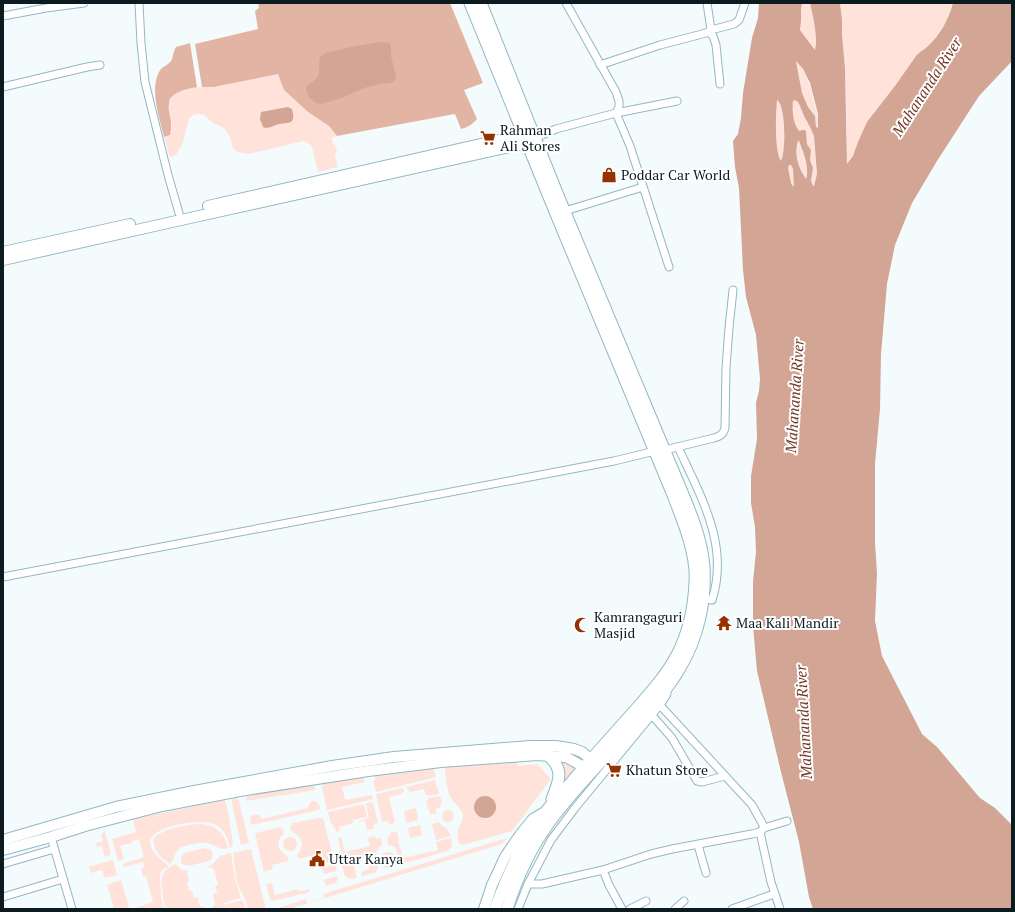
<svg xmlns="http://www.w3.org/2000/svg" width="1015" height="912" font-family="'PT Serif',serif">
<rect width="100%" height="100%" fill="#f4fbfd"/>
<g fill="#ffe3da">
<path d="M 802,3 L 810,3 C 814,18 817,35 815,50 L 801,33 L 800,30 L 801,21 L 801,10 Z"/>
<path d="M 840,3 L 953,3 C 949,19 940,35 928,46 C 924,50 919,52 916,56 L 858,142 L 853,156 L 847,165 L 847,127 L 845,68 L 842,35 L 842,19 Z"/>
<path d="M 796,60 C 808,75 810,85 814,103 C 817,112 819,120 818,128 L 816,128 L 815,115 L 808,107 L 802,93 Z"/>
<path d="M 278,74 L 284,90 L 308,112 L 329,126 L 337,136 L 332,138 L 332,140 L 337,150 L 335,155 L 338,167 L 318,172 L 312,147 L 311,145 L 304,141 L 249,154 L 237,152 L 233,148 L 230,137 L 224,128 L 213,123 L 204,115 L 199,114 L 193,115 L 189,118 L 183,142 L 176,155 L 170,158 L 164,137 L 170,135 L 172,127 L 170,118 L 168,103 L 172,97 L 177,93 L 197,87 L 214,87 Z"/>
<path d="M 777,100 C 786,107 786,151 781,161 C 774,149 776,114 777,100 Z"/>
<path d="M 795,100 L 798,102 L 800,106 L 804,116 L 810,127 L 814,136 L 817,175 L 814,186 L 813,186 L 811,181 L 813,168 L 810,160 L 811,150 L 807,144 L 806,132 L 805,130 L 803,130 L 799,132 C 792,122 792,113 793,101 Z"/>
<path d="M 798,141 L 799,141 L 804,157 L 808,171 L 806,179 C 798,168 795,155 798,141 Z"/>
<path d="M 789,165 L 791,165 L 793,169 L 795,187 L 793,186 L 791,183 L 788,168 Z"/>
<path d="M 517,761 L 518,766 L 537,764 L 551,779 L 512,831 L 463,845 C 459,844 459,843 458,839 C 455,825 464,824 463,815 C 462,809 456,805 452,800 C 447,793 445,776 445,767 Z"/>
<path d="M 563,761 L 564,761 L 576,768 L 566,778 L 565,778 L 562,764 Z"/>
<path d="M 433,767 L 436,777 L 376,792 L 373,781 L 375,780 L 374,774 Z"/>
<path d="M 363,776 L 365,782 L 342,787 L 345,800 L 372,795 L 373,799 L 327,810 L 322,788 L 323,783 Z"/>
<path d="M 435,780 L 439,794 L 428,796 L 427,795 L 426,795 L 424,789 L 411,792 L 410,790 L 408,791 L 407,787 Z"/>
<path d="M 313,784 L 316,790 L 246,801 L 247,796 Z"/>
<path d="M 403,788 L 404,792 L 402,792 L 402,794 L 389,797 L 395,823 L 389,824 L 388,821 L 382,822 L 376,794 Z"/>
<path d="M 440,796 L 442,802 L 439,808 L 436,809 L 436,813 L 430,815 L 426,801 L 429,800 L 428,798 Z"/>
<path d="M 234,797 L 236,798 L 239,801 L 249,843 L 241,845 L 232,804 L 232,801 Z"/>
<path d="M 224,800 L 227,806 L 233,843 L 232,846 L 230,848 C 228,839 225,830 216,825 C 203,818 150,825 150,843 C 151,853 162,860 169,866 L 162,870 L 160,874 L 161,896 L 163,906 L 166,909 L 136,909 L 138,907 L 153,902 L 146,876 L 143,876 L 141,869 L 144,868 L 143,862 L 124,867 L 122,864 L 144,857 L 139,839 L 132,841 L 132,843 L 120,846 L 124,859 L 118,861 L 112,839 L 136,832 L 133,819 Z"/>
<path d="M 312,801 C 318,801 321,805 319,810 L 252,825 L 250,822 L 251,817 L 254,814 L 259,815 L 262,819 L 308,808 L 309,804 Z"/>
<path d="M 373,802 L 378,823 L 373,825 L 374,829 L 367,830 L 365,821 L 359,822 L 359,821 L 369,818 L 366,803 Z"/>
<path d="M 364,804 L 367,817 L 353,820 L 353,823 L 339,827 L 340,831 L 336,832 L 335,828 L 330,821 L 328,812 Z"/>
<path d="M 416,808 L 418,820 L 406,823 L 404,811 Z"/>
<circle cx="448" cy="816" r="6"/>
<path d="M 318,818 L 322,818 L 324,821 L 334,861 L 320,864 L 319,859 L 315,860 L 314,855 L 298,859 L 297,855 C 303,849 304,840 297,835 C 293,832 292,832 290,828 L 292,823 Z"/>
<path d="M 438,822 L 447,829 L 451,836 L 436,840 L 432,824 Z"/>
<path d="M 201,824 C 215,825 225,833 228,848 C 218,851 217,845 208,843 C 202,842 185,845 180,848 C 174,852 175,859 170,864 C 164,860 158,855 155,848 C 154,845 153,842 154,839 C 159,829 190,824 201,824 Z"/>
<path d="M 420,825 L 422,835 L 410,838 L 408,828 Z"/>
<path d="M 280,827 L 283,829 C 285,836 281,835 279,840 C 277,848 282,853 287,856 L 289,861 L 272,865 L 273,869 L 264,872 L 255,834 L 256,833 Z"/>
<path d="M 397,831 L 399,841 L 398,841 L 403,858 L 438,850 L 436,842 L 451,838 L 452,846 C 451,847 451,848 450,849 C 446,852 408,863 401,863 L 400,862 L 396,848 L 388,844 L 387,837 L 391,836 L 390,833 Z"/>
<path d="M 105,832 L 111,853 L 110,855 L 105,857 L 102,846 L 97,847 L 96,843 L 103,841 L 101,834 Z"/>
<path d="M 375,836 L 376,839 L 381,838 L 382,845 L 380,847 L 376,852 L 378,867 L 375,873 L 362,876 L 361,872 L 370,869 L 366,854 L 340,860 L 341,853 L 338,838 L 341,837 L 345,852 L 370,846 L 368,838 Z"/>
<circle cx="290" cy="844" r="7"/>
<path d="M 507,838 L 502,844 L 289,909 L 275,909 L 306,899 L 307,903 L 324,898 L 323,894 Z"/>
<path d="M 205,848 L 211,850 C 217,862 204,862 196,864 C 193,865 189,866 186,865 C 183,865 183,864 181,862 L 181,857 L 184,853 Z"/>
<path d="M 251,849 L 266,909 L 248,909 C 247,902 241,892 238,885 C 235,875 235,863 233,853 Z"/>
<circle cx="388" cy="860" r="8"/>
<path d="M 231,853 L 235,879 L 241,898 L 224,903 L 224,905 L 242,900 L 245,905 L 246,909 L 209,909 L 213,908 L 212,906 L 215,905 L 213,894 L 217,893 L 215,886 L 218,885 L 214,869 L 210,867 L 206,868 L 213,864 L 220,856 Z"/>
<path d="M 113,860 L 117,875 L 105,878 L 102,870 L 91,873 L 89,867 Z"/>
<path d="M 346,862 L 353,863 L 357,878 L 350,879 L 345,876 L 341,863 Z"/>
<path d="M 176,864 L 182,870 L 189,871 L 187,874 L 189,881 L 187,882 L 189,891 L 192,891 L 194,898 L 198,897 L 200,907 L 204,906 L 204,909 L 173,909 L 165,907 C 163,900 160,880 163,874 C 164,869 172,866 176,864 Z"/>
<path d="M 335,864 L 337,871 L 324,874 L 322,868 Z"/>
<path d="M 337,876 L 338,879 L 336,883 L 326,886 L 324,880 Z"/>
<path d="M 121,880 L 129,907 L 121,909 L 114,909 L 107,885 Z"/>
<path d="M 272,883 L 275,895 L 298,889 L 299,891 L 309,889 L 310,892 L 273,901 L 270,899 L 266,884 Z"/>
</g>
<g fill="#e2b4a4">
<path d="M 258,3 L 450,3 L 483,83 L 464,90 L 477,119 C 472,125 468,127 461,129 L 455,114 L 337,136 L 329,126 L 308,112 L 284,90 L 278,74 L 214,87 L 202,87 L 195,44 L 258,29 L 255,11 L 259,8 Z"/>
<path d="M 190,43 L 197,87 C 188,89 170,92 169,103 C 168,107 169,112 170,116 C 171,124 172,127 170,135 L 164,137 C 160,119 148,86 161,69 C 164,66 168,65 171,61 C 173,58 173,52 176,47 Z"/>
</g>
<g fill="#d2a595" fill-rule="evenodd">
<path d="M 759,3 L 802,3 L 801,10 L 801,21 L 800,30 L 805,37 L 815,50 C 818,37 813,16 810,3 L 840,3 L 842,20 L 842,35 L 845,68 L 847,164 L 853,156 L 858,142 L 867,122 L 895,86 L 916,56 C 919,52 924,50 928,46 C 940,35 949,19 953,3 L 1012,3 L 1012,61 L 979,96 L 937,161 L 912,203 L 895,245 L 887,284 L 881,354 L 880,409 L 875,464 L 875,543 L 877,573 L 875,621 L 882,656 L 922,734 L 937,747 L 980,798 L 995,808 L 1012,825 L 1012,909 L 813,909 L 809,897 L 799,842 L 781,772 L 757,671 L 753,626 L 753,581 L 756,552 L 755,527 L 751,503 L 751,476 L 757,439 L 756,403 L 759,391 L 760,379 L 756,335 L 746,297 L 743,270 L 739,188 L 735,167 L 733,141 L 738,134 L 741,118 L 743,93 L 752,38 L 758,18 ZM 796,61 L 803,69 L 810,83 L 818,114 L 818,128 L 816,127 L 815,116 L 808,107 L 802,93 ZM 777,100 C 786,106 786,151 781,161 C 774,150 776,114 777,100 ZM 795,100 L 798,102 L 800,106 L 804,116 L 810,127 L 814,136 L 817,174 L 814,186 L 813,186 L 811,181 L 813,168 L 810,160 L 811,150 L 807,144 L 806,132 L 805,130 L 803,130 L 799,131 C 793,123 792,112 793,101 ZM 798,141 L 799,141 C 803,152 810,168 806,179 C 798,168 794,154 798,141 ZM 789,165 L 791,165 L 793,169 L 794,187 L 793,186 L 791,183 L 788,168 Z"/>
<path d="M 380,42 L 389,43 L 391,45 L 391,56 L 396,76 L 395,81 L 390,83 L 380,84 L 364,88 L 339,99 L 321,104 L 316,103 L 309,98 L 307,93 L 306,87 C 310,83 315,81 318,76 C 321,70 317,60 322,55 C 326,51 372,43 380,42 Z"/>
<path d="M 288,107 L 292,109 C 297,127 287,121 276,125 C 271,127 268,129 263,127 L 260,119 L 261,112 Z"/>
<circle cx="485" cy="807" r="11"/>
</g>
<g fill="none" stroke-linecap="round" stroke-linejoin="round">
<defs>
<g id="street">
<path d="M 139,3 L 141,43 L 145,82 L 168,175 L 179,213"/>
<path d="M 707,3 L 711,30"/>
<path d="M 3,16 L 46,8 L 84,3"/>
<path d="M 709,32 L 713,36 L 716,45 L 720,84"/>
<path d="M 600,65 L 660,45 L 706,33 L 711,30 L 734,24 L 739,20 L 745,3"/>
<path d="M 3,87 L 87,67 L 100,65"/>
<path d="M 535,138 L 556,129 L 616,113 L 619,107 L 619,101 L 616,92 L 566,3"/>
<path d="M 565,211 L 643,187"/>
<path d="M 669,267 L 630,146 L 616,113 L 677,101"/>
<path d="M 678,447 C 700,495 730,545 712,600 L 703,598"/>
<path d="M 665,450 L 714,438 C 720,436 723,435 725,428 L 726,368 L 729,328 L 733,290"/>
<path d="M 3,577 L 614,461 L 655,451"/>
<path d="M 658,703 L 752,805 L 762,823 L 764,828"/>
<path d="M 649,712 L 672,738 L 697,781 L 702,782 L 725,776"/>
<path d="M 760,832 L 771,882 L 780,909"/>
<path d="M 51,837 L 72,909"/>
<path d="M 698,845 L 706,873"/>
<path d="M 3,864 L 54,849"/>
<path d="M 603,870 L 609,885 L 622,909"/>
<path d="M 528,884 L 542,884 L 603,870 L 651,854 L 672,849 L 752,834 L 760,832 L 764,828 L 787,821"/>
<path d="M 3,897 L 63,879"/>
<path d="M 518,909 L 528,884 L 551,840 L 575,808 L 660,705 L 667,694"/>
<path d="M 630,909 L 646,901"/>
<path d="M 675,909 L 684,901"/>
<path d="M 732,909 L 774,894"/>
</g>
<g id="secondary">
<path d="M 208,206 L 516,136 L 531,130"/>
<path d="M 3,252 L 130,224"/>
<path d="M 3,260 L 181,220 L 518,145 L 533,139"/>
<path d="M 3,840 L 116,807 L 194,791 L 332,766 L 394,757 L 530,746 L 556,746 L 574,749 L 582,752 L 596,764"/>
<path d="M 3,850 L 51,837 L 85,826 L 162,806 L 240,791 L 368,771 L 441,762 L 537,755 L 566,757 L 584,767 L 590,772"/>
<path d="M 484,909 L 492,885 L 505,857 L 520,835 L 533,819 L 545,812"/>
</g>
<g id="primary">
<path d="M 470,3 L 556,214 L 673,495 C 683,521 697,554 695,582 C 694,606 689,631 678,653 C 668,673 652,691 637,708 C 614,734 591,759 569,785 C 561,794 552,803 545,813 C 522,842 508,874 495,909"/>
<path d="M 481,3 L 559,198 L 682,492 C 692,516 702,541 704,567 C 706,602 698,638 680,668 C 668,689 651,707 635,725 C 607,756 576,786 551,820 C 531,847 517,877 507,909"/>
<path d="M 547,755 C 565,768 559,782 552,799"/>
</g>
</defs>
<use href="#street" stroke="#92b8c3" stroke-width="9"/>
<use href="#secondary" stroke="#92b8c3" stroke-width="12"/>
<use href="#primary" stroke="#92b8c3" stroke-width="13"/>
<use href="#street" stroke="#fff" stroke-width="7"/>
<use href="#secondary" stroke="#fff" stroke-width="10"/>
<use href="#primary" stroke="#fff" stroke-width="11"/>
</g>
<defs>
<symbol id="supermarket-bare" viewBox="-9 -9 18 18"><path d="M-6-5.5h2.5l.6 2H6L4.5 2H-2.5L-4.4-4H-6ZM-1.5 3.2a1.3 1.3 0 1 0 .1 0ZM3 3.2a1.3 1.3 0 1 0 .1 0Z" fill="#963100" stroke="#fff" stroke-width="2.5" paint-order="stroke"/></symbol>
<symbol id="shop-bare" viewBox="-9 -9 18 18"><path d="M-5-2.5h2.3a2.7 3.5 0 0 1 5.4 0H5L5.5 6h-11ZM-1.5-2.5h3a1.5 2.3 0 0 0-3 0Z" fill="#963100" stroke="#fff" stroke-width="2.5" paint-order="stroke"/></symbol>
<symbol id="temple-bare" viewBox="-9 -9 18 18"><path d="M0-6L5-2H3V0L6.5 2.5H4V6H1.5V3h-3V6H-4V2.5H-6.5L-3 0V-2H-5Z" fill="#963100" stroke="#fff" stroke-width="2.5" paint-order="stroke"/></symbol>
<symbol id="mosque-bare" viewBox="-9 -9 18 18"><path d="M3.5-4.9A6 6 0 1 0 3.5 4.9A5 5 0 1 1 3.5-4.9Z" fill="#963100" stroke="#fff" stroke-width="2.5" paint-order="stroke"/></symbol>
<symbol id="civic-bare" viewBox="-9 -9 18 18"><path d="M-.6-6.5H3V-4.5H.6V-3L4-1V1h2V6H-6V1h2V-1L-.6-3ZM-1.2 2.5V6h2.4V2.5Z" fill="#963100" stroke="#fff" stroke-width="2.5" paint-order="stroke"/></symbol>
</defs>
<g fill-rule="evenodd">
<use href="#supermarket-bare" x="477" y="127" width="22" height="22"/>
<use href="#shop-bare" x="598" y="164" width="22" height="22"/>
<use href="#temple-bare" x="713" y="612" width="22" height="22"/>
<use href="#mosque-bare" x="571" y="614" width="22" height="22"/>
<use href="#supermarket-bare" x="603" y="759" width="22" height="22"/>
<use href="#civic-bare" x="306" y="848" width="22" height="22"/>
</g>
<g text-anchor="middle" stroke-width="4" stroke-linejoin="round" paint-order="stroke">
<g font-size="14" fill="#0c1b1f" stroke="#fff" text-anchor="start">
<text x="500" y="135">Rahman<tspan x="500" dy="16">Ali Stores</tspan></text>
<text x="621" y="180">Poddar Car World</text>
<text x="594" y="622">Kamrangaguri<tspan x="594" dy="16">Masjid</tspan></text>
<text x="736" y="628">Maa Kali Mandir</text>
<text x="626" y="775">Khatun Store</text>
<text x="329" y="864">Uttar Kanya</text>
</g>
<g font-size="15" font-style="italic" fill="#713823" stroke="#fff">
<text transform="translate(927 87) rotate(-57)" y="5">Mahananda River</text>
<text transform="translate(795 396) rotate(-86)" y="5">Mahananda River</text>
<text transform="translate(804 722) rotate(-93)" y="5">Mahananda River</text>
</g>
</g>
<rect width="1015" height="912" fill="none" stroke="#0c1b1f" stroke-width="8"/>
</svg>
